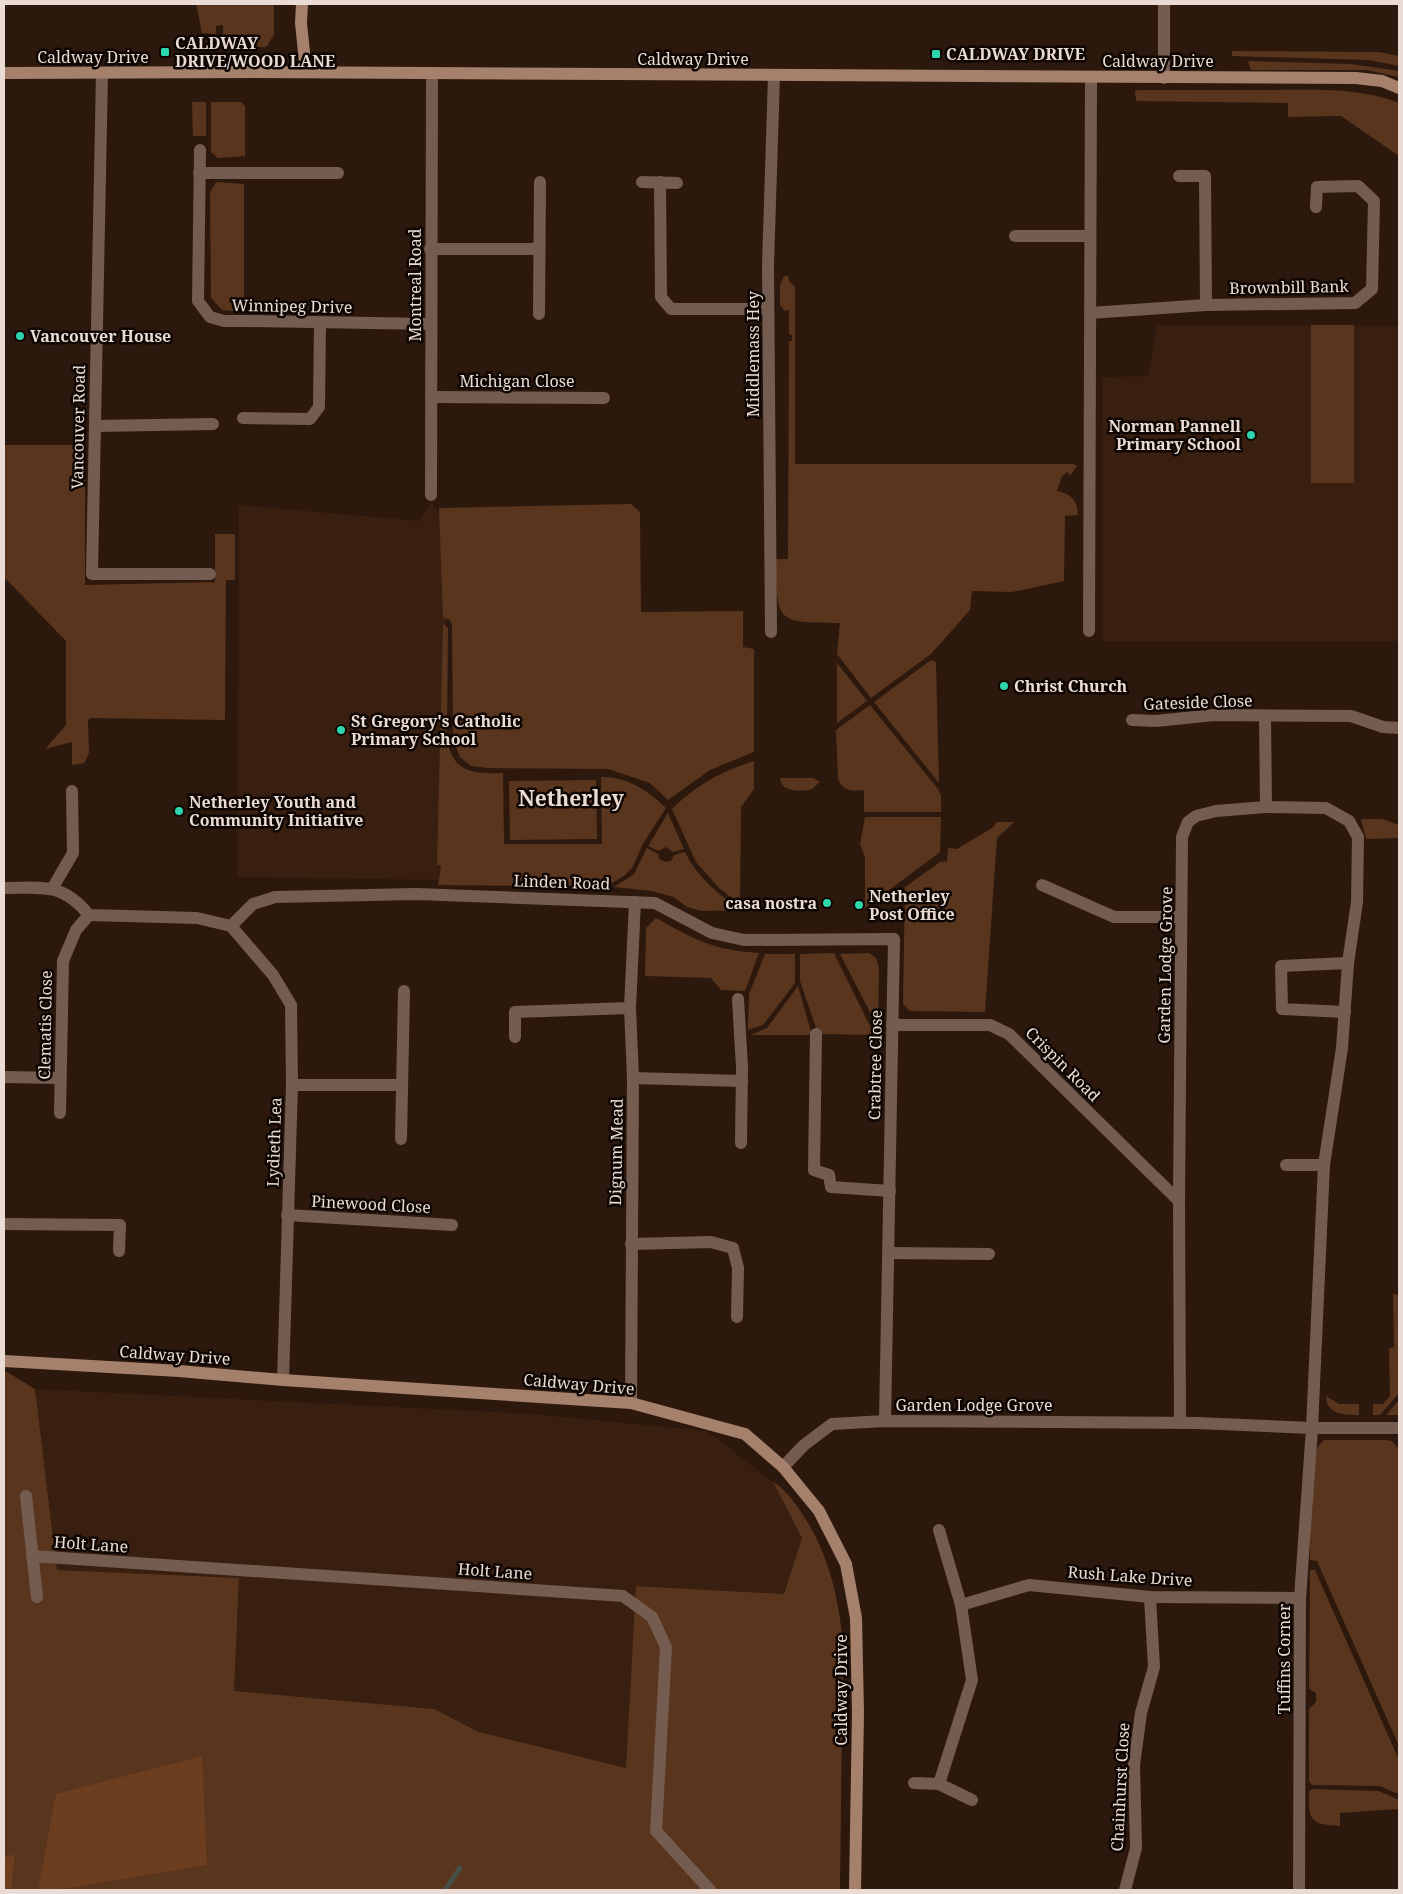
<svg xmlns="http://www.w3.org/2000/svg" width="1403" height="1894" font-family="'Noto Serif',serif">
<rect width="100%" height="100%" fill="#2c180d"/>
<g fill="#391f10">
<path d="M 1157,325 L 1399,326 L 1399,641 L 1102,641 L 1103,377 L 1148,376 Z"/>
<path d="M 432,503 L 443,518 L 448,584 L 439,880 L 237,877 L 239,505 L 419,521 Z"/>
<path d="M 35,1389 L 533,1414 L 707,1431 L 773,1482 L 802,1538 L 784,1594 L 637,1586 L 626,1768 L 479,1732 L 434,1709 L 234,1691 L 239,1578 L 57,1570 Z"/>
</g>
<g fill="#5a351e">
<path d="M 196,4 L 274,4 L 274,35 L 266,47 L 223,47 L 223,25 L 216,26 L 216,34 L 202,33 Z"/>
<path d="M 1232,51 L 1379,52 L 1399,56 L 1399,66 L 1369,60 L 1232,56 Z"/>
<path d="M 1248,61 L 1351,64 L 1399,71 L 1399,77 L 1366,70 L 1251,70 Z"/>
<path d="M 1138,90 C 1182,90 1227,90 1271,90 C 1315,90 1358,87 1399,103 L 1399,156 L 1341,116 L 1288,117 L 1288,103 L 1136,101 L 1135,91 Z"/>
<path d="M 192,102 L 206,102 L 206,136 L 193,136 Z"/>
<path d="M 211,102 L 241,102 L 245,106 L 245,156 L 218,158 L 211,152 Z"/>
<path d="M 216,182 L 244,184 L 244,308 L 242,312 L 222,310 L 211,298 L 210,192 Z"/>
<path d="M 784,276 L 788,276 L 789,281 L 795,287 L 795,464 L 1073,464 L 1077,466 L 1070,476 L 1068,472 L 1062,476 L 1057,491 C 1072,494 1077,500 1078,515 L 1065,516 L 1064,581 L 1012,592 L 972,591 L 970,610 L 931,654 L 871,698 L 837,654 L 840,623 C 776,622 777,624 776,559 L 788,559 L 789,341 L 792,341 L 792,335 L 789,334 L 789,310 L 785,311 L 780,305 L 780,285 Z"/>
<rect x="1311" y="325" width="43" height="158"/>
<path d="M 4,445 L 85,445 L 85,585 L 215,582 L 215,534 L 235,534 L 235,580 L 226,580 L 225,720 L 91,718 L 88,720 L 89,753 L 84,763 L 72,765 L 72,742 L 45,749 L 66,725 L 66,641 L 4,577 Z"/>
<path d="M 631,504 L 640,512 L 641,612 L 743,611 L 743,647 L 754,649 L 754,752 L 710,770 L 668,800 L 650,783 L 608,769 L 488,768 L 471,766 L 460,757 L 453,740 L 452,625 L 450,620 L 443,617 L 439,508 Z"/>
<path d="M 443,624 L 448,628 L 447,738 C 452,773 474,774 503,773 L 504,844 L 602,844 L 601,777 C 627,777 648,790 666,808 L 644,842 L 632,868 L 624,876 L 605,887 L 438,885 L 441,865 L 437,865 Z"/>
<path d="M 931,660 L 936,662 L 939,783 L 874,702 Z"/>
<path d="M 837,663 L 867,701 L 837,723 Z"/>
<path d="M 870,705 L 938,789 L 941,796 L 941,812 L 864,812 L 864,790 C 852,791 844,792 838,779 L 836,730 Z"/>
<path d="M 754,761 L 754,789 L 741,807 L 740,904 L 719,888 L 696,862 L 672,809 C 696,785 722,771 754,761 Z"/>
<path d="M 780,778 L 813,778 L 820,782 L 812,789 C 801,792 781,792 780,778 Z"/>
<path d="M 596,780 L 597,839 L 510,840 L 509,781 Z"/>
<path d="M 668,813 L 684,849 L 673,852 L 666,847 L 659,851 L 648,846 Z"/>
<path d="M 865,817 L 941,817 L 940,852 L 865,908 L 865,857 L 860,844 Z"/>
<path d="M 1361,819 L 1383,819 L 1399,825 L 1399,838 L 1366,839 Z"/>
<path d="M 997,822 L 1014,822 L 997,838 L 985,1012 L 910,1011 L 903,1004 L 905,887 L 940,862 L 947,861 L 948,848 L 957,849 L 992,828 Z"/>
<path d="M 647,848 L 658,854 L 659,859 L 666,862 L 671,861 L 674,855 L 685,852 C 697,877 718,894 741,910 L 702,911 L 687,907 L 674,897 L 651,891 L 614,887 L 634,874 Z"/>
<path d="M 656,918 C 696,940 712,950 759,953 L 745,991 L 721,990 L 711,978 L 645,976 L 646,928 Z"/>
<path d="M 834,953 L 872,1030 L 872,1035 L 818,1034 L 800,981 L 800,954 Z"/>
<path d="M 869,953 L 876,958 L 879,968 L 878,1022 L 874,1020 L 840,954 Z"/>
<path d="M 765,954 L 795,954 L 795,983 L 763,1025 L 748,1030 L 749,994 Z"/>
<path d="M 798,986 L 812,1035 L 751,1035 L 767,1028 Z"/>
<path d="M 1393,1294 L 1399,1295 L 1399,1393 L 1380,1415 L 1373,1415 L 1373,1404 L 1383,1404 L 1390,1396 L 1389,1348 L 1394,1347 Z"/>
<path d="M 4,1370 L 35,1389 L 57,1570 L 239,1578 L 234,1691 L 434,1709 L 479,1732 L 626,1768 L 636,1586 L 784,1594 L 802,1538 L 773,1482 C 785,1489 791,1498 799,1509 C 828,1550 838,1594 843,1643 L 840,1890 L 4,1890 Z"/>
<path d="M 1326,1396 L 1339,1404 L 1359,1404 L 1359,1415 C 1345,1415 1326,1415 1326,1396 Z"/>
<path d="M 1399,1400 L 1399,1415 L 1386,1415 Z"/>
<path d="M 1324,1440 L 1387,1440 L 1392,1441 L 1399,1449 L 1399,1746 L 1317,1561 L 1310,1560 L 1311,1460 L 1318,1446 Z"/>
<path d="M 1310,1570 L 1315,1570 L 1399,1760 L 1399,1794 L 1379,1786 L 1312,1785 L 1309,1781 L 1309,1709 L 1316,1702 L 1316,1693 L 1309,1689 Z"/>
<path d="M 1313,1789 L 1379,1791 L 1399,1800 L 1399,1809 L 1340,1813 L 1340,1826 C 1310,1824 1308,1821 1309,1791 Z"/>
</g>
<g fill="#6c3d1f">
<path d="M 202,1756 L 207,1865 L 56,1890 L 38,1890 L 56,1794 Z"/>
<path d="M 15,1854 L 11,1890 L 4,1890 L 4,1858 Z"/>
</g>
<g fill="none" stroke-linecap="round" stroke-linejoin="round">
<path stroke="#464f48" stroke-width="5" d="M 445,1890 L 460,1868"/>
<g stroke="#745d50" stroke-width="12">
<path d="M 102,73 L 92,574 L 210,574"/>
<path d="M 1164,78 L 1164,4"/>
<path d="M 200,150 L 198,301 L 210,317 L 224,321 L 247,321 L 431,324"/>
<path d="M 199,173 L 338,173"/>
<path d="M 1179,176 L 1205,176 L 1206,305"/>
<path d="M 642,182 L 677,183"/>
<path d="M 660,182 L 661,297 L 671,309 L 768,309"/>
<path d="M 1015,236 L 1089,236"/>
<path d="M 430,249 L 538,249"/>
<path d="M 1090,313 L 1206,305 L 1355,303 L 1372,289 L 1374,201 L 1358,186 L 1317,187 L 1316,207"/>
<path d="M 539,314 L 540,182"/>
<path d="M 431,397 L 604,398"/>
<path d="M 243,418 L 310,419 L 319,407 L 320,323"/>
<path d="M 95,426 L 213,424"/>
<path d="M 431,495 L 432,74"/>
<path d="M 1089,631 L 1091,77"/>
<path d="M 771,632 L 768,265 L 774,76"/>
<path d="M 1265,716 L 1266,807"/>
<path d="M 1132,720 L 1156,721 L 1214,715 L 1351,716 L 1383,727 L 1399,728"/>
<path d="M 1042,885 L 1114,917 L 1181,917"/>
<path d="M 4,888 C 43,888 62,882 89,915 L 197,918 L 231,926"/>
<path d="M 52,889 L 73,853 L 72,791"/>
<path d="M 231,926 L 253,904 L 275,897 L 416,894 L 655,903 L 712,933 L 744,940 L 894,939 L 885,1421"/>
<path d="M 231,926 L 273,975 L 291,1005 L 292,1085 L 283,1380"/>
<path d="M 738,999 L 742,1067 L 741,1143"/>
<path d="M 1345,1012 L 1282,1009 L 1281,966 L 1348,963"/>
<path d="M 892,1025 L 990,1025 L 1009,1034 L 1179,1201"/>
<path d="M 816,1034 L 814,1170 L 829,1175 L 831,1187 L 890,1191"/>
<path d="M 515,1037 L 515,1012 L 630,1008"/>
<path d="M 4,1077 L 60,1078"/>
<path d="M 633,1078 L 742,1081"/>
<path d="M 292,1085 L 402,1085"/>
<path d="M 60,1113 L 63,961 L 76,930 L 89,915"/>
<path d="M 401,1139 L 404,991"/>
<path d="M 1286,1165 L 1324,1165"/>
<path d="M 287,1215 L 452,1225"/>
<path d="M 4,1224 L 120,1225 L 119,1251"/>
<path d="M 631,1244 L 711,1242 L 733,1248 L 738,1268 L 737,1317"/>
<path d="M 889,1253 L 989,1254"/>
<path d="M 631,1403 L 633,1078 L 630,1008 L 635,902"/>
<path d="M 1180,1423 L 1179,1201 L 1182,837 L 1188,822 L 1196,816 L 1216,811 L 1266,807 L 1326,808 L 1349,821 L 1358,837 L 1357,902 L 1348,963 L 1342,1048 L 1324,1165 L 1312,1428 L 1300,1598 L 1299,1890"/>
<path d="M 783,1467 L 804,1445 L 832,1424 L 885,1421 L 1197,1423 L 1312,1428 L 1399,1428"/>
<path d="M 26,1496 L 37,1597"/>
<path d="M 939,1530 L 961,1605 L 972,1680 L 939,1784"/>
<path d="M 32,1556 L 623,1596 L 652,1617 L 666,1647 L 656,1831 L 710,1890"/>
<path d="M 961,1605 L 1029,1585 L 1150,1597 L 1300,1598"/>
<path d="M 914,1783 L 939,1784 L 972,1800"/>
<path d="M 1125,1890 L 1136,1848 L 1134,1765 L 1141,1713 L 1154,1667 L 1150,1597"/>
</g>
<g stroke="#a5816c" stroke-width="12">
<path d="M 302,4 L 301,23 L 306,72"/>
<path d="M 4,73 L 255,72 L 1356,78 L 1382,81 L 1399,88"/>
<path d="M 4,1361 L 179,1371 L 283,1380 L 631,1403 L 745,1434 L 783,1467 L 819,1511 L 846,1564 L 856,1618 L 858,1712 L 855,1890"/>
</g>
</g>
<g fill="#2cd5ab" stroke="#0e0603" stroke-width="2">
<rect x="160" y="47" width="10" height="10" rx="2.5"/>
<rect x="931" y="49" width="10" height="10" rx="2.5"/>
<circle cx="20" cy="336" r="5"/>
<circle cx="1251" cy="435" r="5"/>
<circle cx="1004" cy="686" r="5"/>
<circle cx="341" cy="730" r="5"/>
<circle cx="179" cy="811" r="5"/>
<circle cx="827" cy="903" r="5"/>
<circle cx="859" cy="905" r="5"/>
</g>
<g text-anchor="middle" stroke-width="5" stroke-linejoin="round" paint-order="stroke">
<g font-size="16" font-weight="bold" fill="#eadcd4" stroke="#0e0603" text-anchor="start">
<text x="175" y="49">CALDWAY<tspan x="175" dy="18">DRIVE/WOOD LANE</tspan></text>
<text x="946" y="60">CALDWAY DRIVE</text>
<text x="30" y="342">Vancouver House</text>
<text x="1241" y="432" text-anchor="end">Norman Pannell<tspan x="1241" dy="18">Primary School</tspan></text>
<text x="1014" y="692">Christ Church</text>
<text x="351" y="727">St Gregory's Catholic<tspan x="351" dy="18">Primary School</tspan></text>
<text x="189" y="808">Netherley Youth and<tspan x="189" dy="18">Community Initiative</tspan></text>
<text x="869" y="902">Netherley<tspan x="869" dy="18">Post Office</tspan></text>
<text x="817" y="909" text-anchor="end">casa nostra</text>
</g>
<g font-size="16" fill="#eadcd4" stroke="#0e0603">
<text x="93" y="63">Caldway Drive</text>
<text x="693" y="65">Caldway Drive</text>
<text x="1158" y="67">Caldway Drive</text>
<text transform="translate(415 285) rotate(-90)" y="6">Montreal Road</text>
<text transform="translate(1289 287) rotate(-1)" y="6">Brownbill Bank</text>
<text transform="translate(292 306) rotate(1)" y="6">Winnipeg Drive</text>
<text transform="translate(753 354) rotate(-90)" y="6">Middlemass Hey</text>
<text x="517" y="387">Michigan Close</text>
<text transform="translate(78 427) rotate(-89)" y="6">Vancouver Road</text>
<text transform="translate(1198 702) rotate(-2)" y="6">Gateside Close</text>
<text transform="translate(562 882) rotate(2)" y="6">Linden Road</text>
<text transform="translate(1165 965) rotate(-89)" y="6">Garden Lodge Grove</text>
<text transform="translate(45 1025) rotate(-89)" y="6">Clematis Close</text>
<text transform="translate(1063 1064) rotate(45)" y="6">Crispin Road</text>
<text transform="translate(875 1065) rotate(-89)" y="6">Crabtree Close</text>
<text transform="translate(274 1142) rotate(-88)" y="6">Lydieth Lea</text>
<text transform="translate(616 1152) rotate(-89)" y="6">Dignum Mead</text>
<text transform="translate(371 1204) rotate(3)" y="6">Pinewood Close</text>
<text transform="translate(175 1355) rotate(4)" y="6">Caldway Drive</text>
<text transform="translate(579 1384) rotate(5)" y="6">Caldway Drive</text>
<text x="974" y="1411">Garden Lodge Grove</text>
<text transform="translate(91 1544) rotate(4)" y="6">Holt Lane</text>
<text transform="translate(495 1571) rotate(4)" y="6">Holt Lane</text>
<text transform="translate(1130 1576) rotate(4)" y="6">Rush Lake Drive</text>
<text transform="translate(1284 1659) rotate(-90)" y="6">Tuffins Corner</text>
<text transform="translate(841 1690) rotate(-90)" y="6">Caldway Drive</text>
<text transform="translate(1120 1787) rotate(-87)" y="6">Chainhurst Close</text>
</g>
<g font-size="21" font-weight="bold" fill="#eadcd4" stroke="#0e0603">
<text x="571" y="806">Netherley</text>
</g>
</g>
<rect width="1403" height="1894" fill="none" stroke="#eadcd4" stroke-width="10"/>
</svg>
